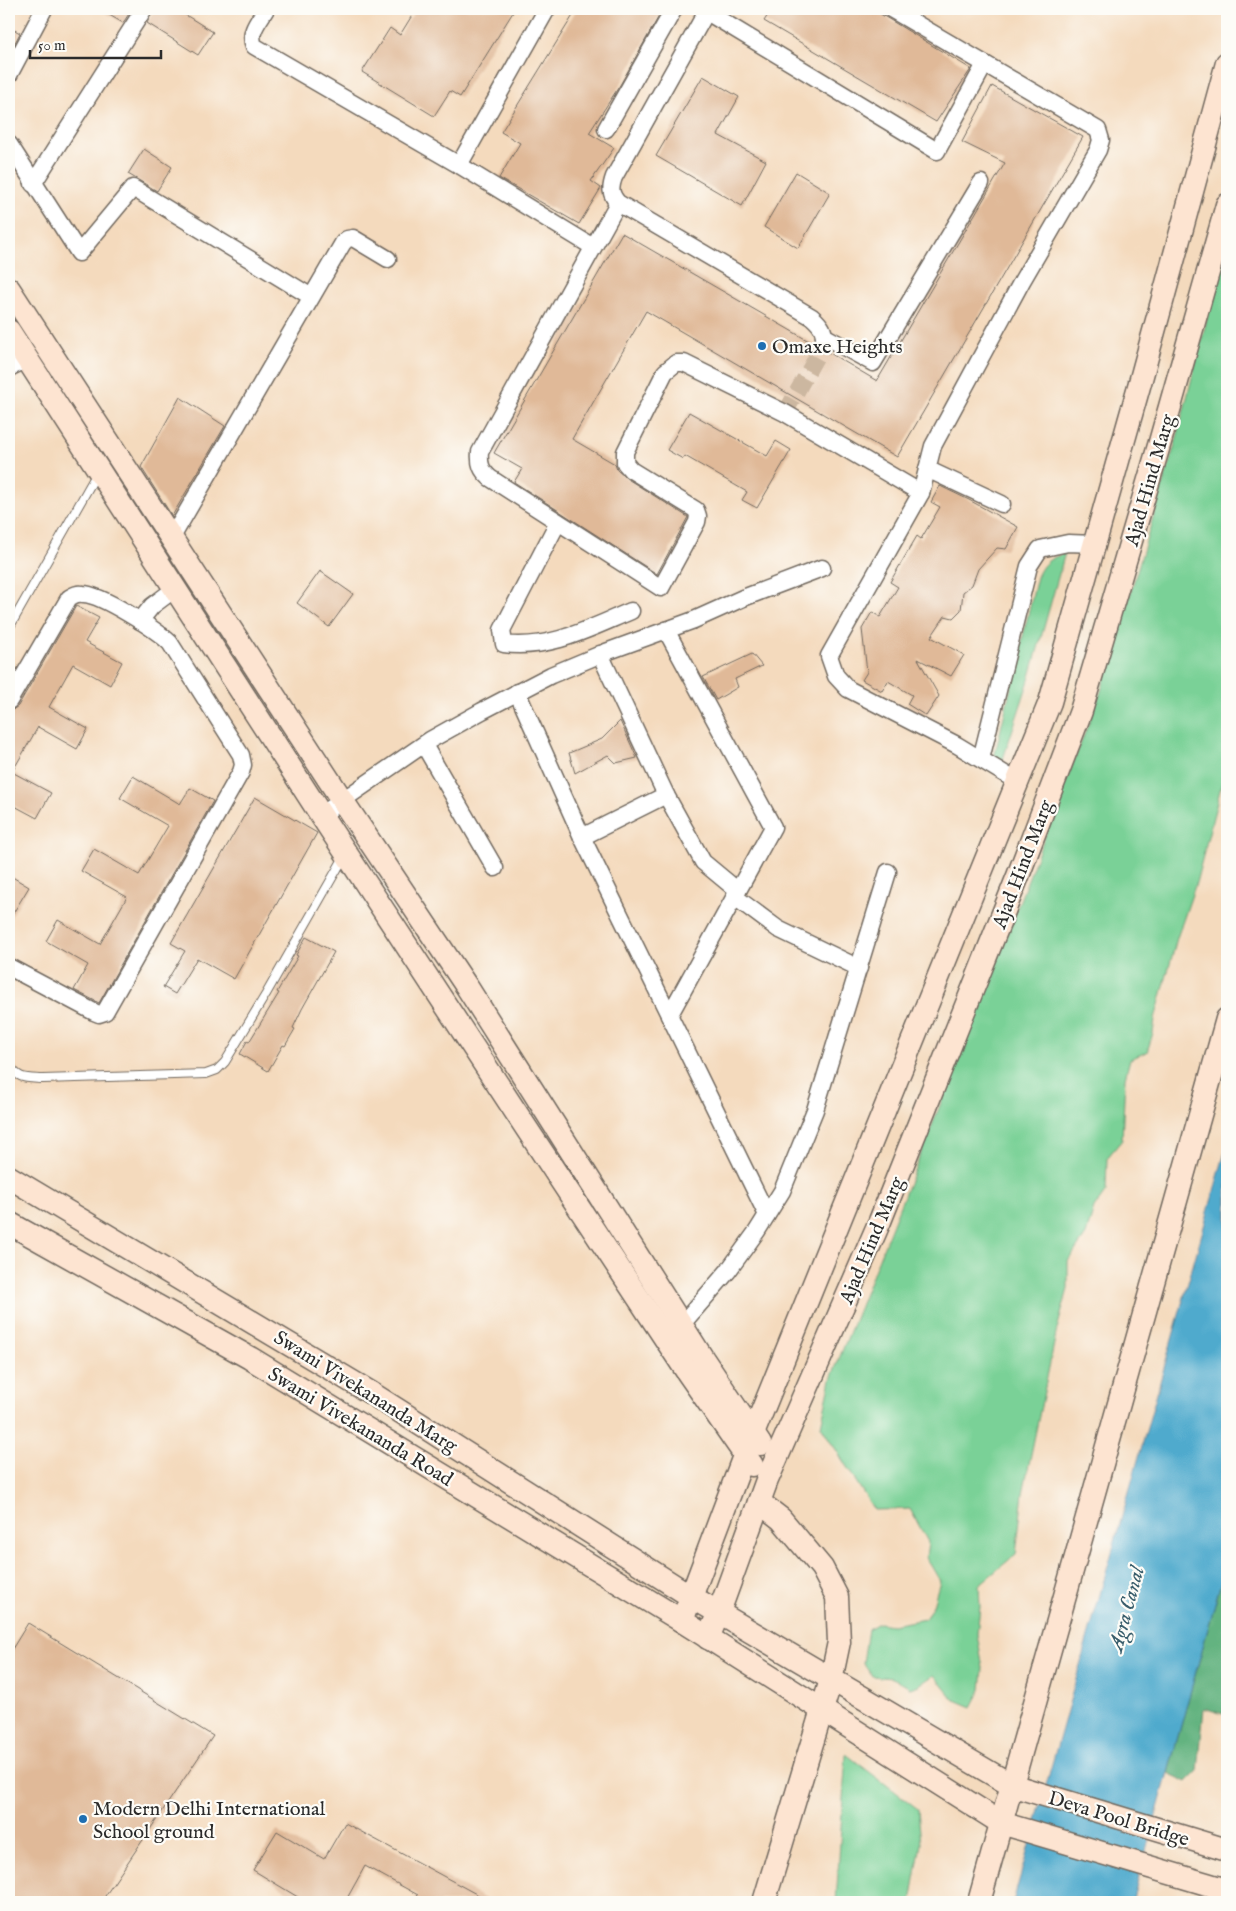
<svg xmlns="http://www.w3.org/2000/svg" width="1236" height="1911" font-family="'IM FELL English',serif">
<rect width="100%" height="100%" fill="#fdfcf7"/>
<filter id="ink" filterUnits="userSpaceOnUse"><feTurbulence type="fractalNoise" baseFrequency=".02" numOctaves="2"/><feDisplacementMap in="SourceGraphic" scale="10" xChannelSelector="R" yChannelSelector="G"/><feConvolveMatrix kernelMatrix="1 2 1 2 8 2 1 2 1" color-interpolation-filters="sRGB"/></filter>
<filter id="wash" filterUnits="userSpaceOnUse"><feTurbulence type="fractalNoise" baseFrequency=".0096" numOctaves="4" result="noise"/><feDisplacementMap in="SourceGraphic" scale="20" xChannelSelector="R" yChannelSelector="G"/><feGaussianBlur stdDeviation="1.12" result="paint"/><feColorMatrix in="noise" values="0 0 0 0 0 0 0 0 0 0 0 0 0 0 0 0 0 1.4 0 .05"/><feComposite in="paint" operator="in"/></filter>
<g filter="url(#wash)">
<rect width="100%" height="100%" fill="#f4dabd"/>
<g fill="#7ad197" stroke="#527e61">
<path d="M 1227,239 L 1227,763 L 1196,883 L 1177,938 L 1155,1019 L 1153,1033 L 1147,1052 L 1130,1059 L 1125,1078 L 1122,1140 L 1107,1158 L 1106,1191 L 1094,1208 L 1086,1235 L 1068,1261 L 1068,1289 L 1057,1329 L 1023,1493 L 1016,1554 L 979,1585 L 980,1607 L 977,1634 L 983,1668 L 981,1690 L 972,1707 L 953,1699 L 934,1675 L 919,1685 L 910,1688 L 893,1678 L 872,1676 L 863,1663 L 868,1629 L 879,1623 L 892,1625 L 925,1619 L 933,1605 L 940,1581 L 926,1557 L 928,1542 L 910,1509 L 874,1510 L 821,1426 L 831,1379 L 962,1050 L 1101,691 L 1176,441 Z"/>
<path d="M 1065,553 L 1029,680 L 1002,762 L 994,758 L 1037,577 C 1044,561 1050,559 1065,553 Z"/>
<path d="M 846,1754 L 918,1809 L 921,1844 L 911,1902 L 836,1902 Z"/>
</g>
<path fill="#63b380" stroke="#476f56" d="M 1227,1560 L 1227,1710 L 1226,1715 L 1204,1708 L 1198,1771 L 1187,1782 L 1168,1773 Z"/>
<path fill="#4faacd" stroke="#3d6a7c" d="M 1227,1145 L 1227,1560 L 1132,1902 L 1013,1902 Z"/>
<g id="blocks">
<g fill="#e0b998">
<path d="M 99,9 L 132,9 L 123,23 Z"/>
<path d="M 154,9 L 176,9 L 213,32 L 198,55 L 147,23 Z"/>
<path d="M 416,9 L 515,9 L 460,97 L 450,91 L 434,116 L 362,72 L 390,28 L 400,35 Z"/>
<path d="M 577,9 L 663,9 L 620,85 L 589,133 L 614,148 L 591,181 L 601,188 L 579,224 L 499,178 L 520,143 L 501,132 Z"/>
<path d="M 772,9 L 872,9 L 971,69 L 936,122 L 764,21 Z"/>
<path d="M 9,27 L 20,33 L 9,54 Z"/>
<path d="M 703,76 L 739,97 L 718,135 L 766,161 L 742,206 L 656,156 Z"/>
<path d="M 992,86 L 1083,137 L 897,457 L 646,311 L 572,439 L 615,464 L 617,470 L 626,478 L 688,517 L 657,574 L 514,482 L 522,469 L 494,453 L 622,233 L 814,344 L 819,352 L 828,352 L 877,381 L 1005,163 L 962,142 Z"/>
<path d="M 144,149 L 172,167 L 157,191 L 128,174 Z"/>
<path d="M 796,172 L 830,193 L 798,248 L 764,227 Z"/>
<path d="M 180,397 L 225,426 L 172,516 L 141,467 Z"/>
<path d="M 689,412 L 767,456 L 776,441 L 791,450 L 757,508 L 742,500 L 747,492 L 685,456 L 683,459 L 667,450 Z"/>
<path d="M 940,486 L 969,500 L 1018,527 L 1006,549 L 997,548 L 978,569 L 972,585 L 963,592 L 961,610 L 953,618 L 945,616 L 931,637 L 964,655 L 951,676 L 918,659 L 939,696 L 926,716 L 907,704 L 912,695 L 888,681 L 882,691 L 862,680 L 867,672 L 862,629 L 872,612 L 880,617 L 898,587 L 890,582 L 917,536 L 921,539 L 940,507 L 931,502 Z"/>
<path d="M 320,571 L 353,594 L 329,627 L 297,603 Z"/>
<path d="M 76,606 L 99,618 L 85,642 L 122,662 L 110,685 L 73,664 L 49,707 L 88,729 L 77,749 L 38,727 L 12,772 L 51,793 L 37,818 L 9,803 L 9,715 L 11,711 L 18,706 Z"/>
<path d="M 752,654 L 762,666 L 735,679 L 738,687 L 716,700 L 703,677 Z"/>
<path d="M 620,721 L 637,758 L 616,763 L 608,755 L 575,773 L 569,753 L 602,739 Z"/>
<path d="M 133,776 L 180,804 L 190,788 L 213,801 L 99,1003 L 74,990 L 88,965 L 46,941 L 58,920 L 100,944 L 127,897 L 81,871 L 94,849 L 139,875 L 168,826 L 120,798 Z"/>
<path d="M 255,797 L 317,833 L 234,979 L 197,958 L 175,994 L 163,987 L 185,951 L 171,943 Z"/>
<path d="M 9,875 L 29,887 L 9,920 Z"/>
<path d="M 306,937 L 334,952 L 302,1009 L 293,1028 L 295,1029 L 285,1046 L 283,1045 L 268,1071 L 240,1054 L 247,1041 L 249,1042 L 279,993 L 277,992 L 298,956 L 296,955 Z"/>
<path d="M 28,1623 L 213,1736 L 101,1902 L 9,1902 L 9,1654 Z"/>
<path d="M 345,1823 L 491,1902 L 414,1902 L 418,1895 L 365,1866 L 345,1902 L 306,1902 L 253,1870 L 277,1831 L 324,1859 Z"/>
</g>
</g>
</g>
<g filter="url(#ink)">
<use href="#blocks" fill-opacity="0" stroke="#71685e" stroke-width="1"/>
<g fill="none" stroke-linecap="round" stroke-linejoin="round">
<path stroke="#ccb7a0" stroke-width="16" stroke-dasharray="16 8" stroke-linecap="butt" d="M 785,413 L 824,343"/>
<defs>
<g id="lane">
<path d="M 9,628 L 97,473"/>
<path d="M 9,1064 C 18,1080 26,1078 43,1079 L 206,1074 L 217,1070 L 225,1062 L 266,994 L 344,857"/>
</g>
<g id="street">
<path d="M 266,9 C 259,21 248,32 254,46 L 459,165 L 593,247"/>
<path d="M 702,9 L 937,151 L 985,64"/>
<path d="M 708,9 L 614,177 C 610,188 610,194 618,203 L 812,317 C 821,325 825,330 824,343"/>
<path d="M 891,9 L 1098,130 L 1101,140 L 1098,150 L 1022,281 L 933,446 L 921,493 L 829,656 L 836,676 L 848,689 L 957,745 L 1018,782"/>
<path d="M 9,75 L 44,9"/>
<path d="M 606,129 L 674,9"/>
<path d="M 9,144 L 79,253 L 133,188 L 310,296"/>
<path d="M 459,165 L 547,9"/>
<path d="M 33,184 L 144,9"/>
<path d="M 618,203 L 480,452 C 479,464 481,470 490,478 L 661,588 L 697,522 L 698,516 L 696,510 L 631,470 L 625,463 L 625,452 L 665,372 L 676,363 L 684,363 L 785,413 L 921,493"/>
<path d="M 824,336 L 873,363 L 981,183"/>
<path d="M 9,368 L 27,359"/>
<path d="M 927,469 L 1002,504"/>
<path d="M 558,522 L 502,630 L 504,644 C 550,650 590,628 631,611"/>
<path d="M 171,539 L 343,243 L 347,239 L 353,238 L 388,259"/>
<path d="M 140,621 L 152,606 L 176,588"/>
<path d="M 666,630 L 773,827 L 669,1016"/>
<path d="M 517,692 L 582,837 L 767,1215"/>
<path d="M 9,701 L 69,598 C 74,595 77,593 83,594 C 101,594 157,630 170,643 L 241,755 L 243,765 L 241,772 L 105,1012 L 99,1014 L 94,1012 L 9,967"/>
<path d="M 424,745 L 495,868"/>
<path d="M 981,759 L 1029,566 L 1040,549 L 1068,543 L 1095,544"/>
<path d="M 666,795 L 703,862 L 738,891"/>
<path d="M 321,815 L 430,740 L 482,711 L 551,675 L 606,652 L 694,620 L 743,598 L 822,568"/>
<path d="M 582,837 L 666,795 L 600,654"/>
<path d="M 735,897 L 778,929 L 859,968"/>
<path d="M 682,1324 L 728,1271 L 757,1231 L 782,1191 L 815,1110 L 888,872"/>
</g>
<g id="secondary">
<path d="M 9,289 L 342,800 L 467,987 L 703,1359 L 760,1444"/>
<path d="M 9,331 L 321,815 L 519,1117 L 688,1373 L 752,1465"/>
<path d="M 9,1177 L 371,1393 L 692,1597 L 1011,1785 L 1227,1850"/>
<path d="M 9,1223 L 250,1358 L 682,1621 L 1001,1823 L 1227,1890"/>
<path d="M 759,1502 L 781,1519 L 822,1568 L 837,1597 L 839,1642 L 831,1680 L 764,1902"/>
<path d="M 682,1621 L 744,1456 L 1050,702 L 1141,379 L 1227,63"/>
<path d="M 708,1638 L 719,1612 L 767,1480 L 880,1221 L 1018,876 L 1081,711 L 1160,442 L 1227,205"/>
<path d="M 979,1902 L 1227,1019"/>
</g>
</defs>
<use href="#lane" stroke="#71685e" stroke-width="10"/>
<use href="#street" stroke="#71685e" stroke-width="19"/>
<use href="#secondary" stroke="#71685e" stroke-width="25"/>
<use href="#lane" stroke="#fff" stroke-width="8"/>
<use href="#street" stroke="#fff" stroke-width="16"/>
<use href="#secondary" stroke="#fde4d1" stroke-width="22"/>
</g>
</g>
<g fill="#1f6fb2" stroke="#fdfcf7" stroke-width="2">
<circle cx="762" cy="346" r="5"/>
<circle cx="83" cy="1819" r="5"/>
</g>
<g text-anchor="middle" stroke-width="4.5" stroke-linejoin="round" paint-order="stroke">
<g font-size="20" fill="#2b2b2b" stroke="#fdfcf7" text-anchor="start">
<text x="772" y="353">Omaxe Heights</text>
<text x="93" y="1815">Modern Delhi International<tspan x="93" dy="23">School ground</tspan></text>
</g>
<g font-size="20" fill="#2b2b2b" stroke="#fdfcf7">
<text transform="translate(1149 480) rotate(-74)" y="7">Ajad Hind Marg</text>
<text transform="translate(1022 864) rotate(-69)" y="7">Ajad Hind Marg</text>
<text transform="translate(871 1240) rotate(-67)" y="7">Ajad Hind Marg</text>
<text transform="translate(366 1391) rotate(32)" y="7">Swami Vivekananda Marg</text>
<text transform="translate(361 1426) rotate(31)" y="7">Swami Vivekananda Road</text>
<text transform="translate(1119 1818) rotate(17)" y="7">Deva Pool Bridge</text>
</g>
<g font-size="21" font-style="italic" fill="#395e6c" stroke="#fdfcf7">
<text transform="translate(1126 1609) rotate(-75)" y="7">Agra Canal</text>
</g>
</g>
<rect width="1236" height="1911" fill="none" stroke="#fdfcf7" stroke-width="30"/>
<path d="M30 50v8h131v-8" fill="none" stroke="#2b2b2b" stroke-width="2.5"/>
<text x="38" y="50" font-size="15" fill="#2b2b2b" stroke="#fdfcf7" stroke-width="4" paint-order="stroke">50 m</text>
</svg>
